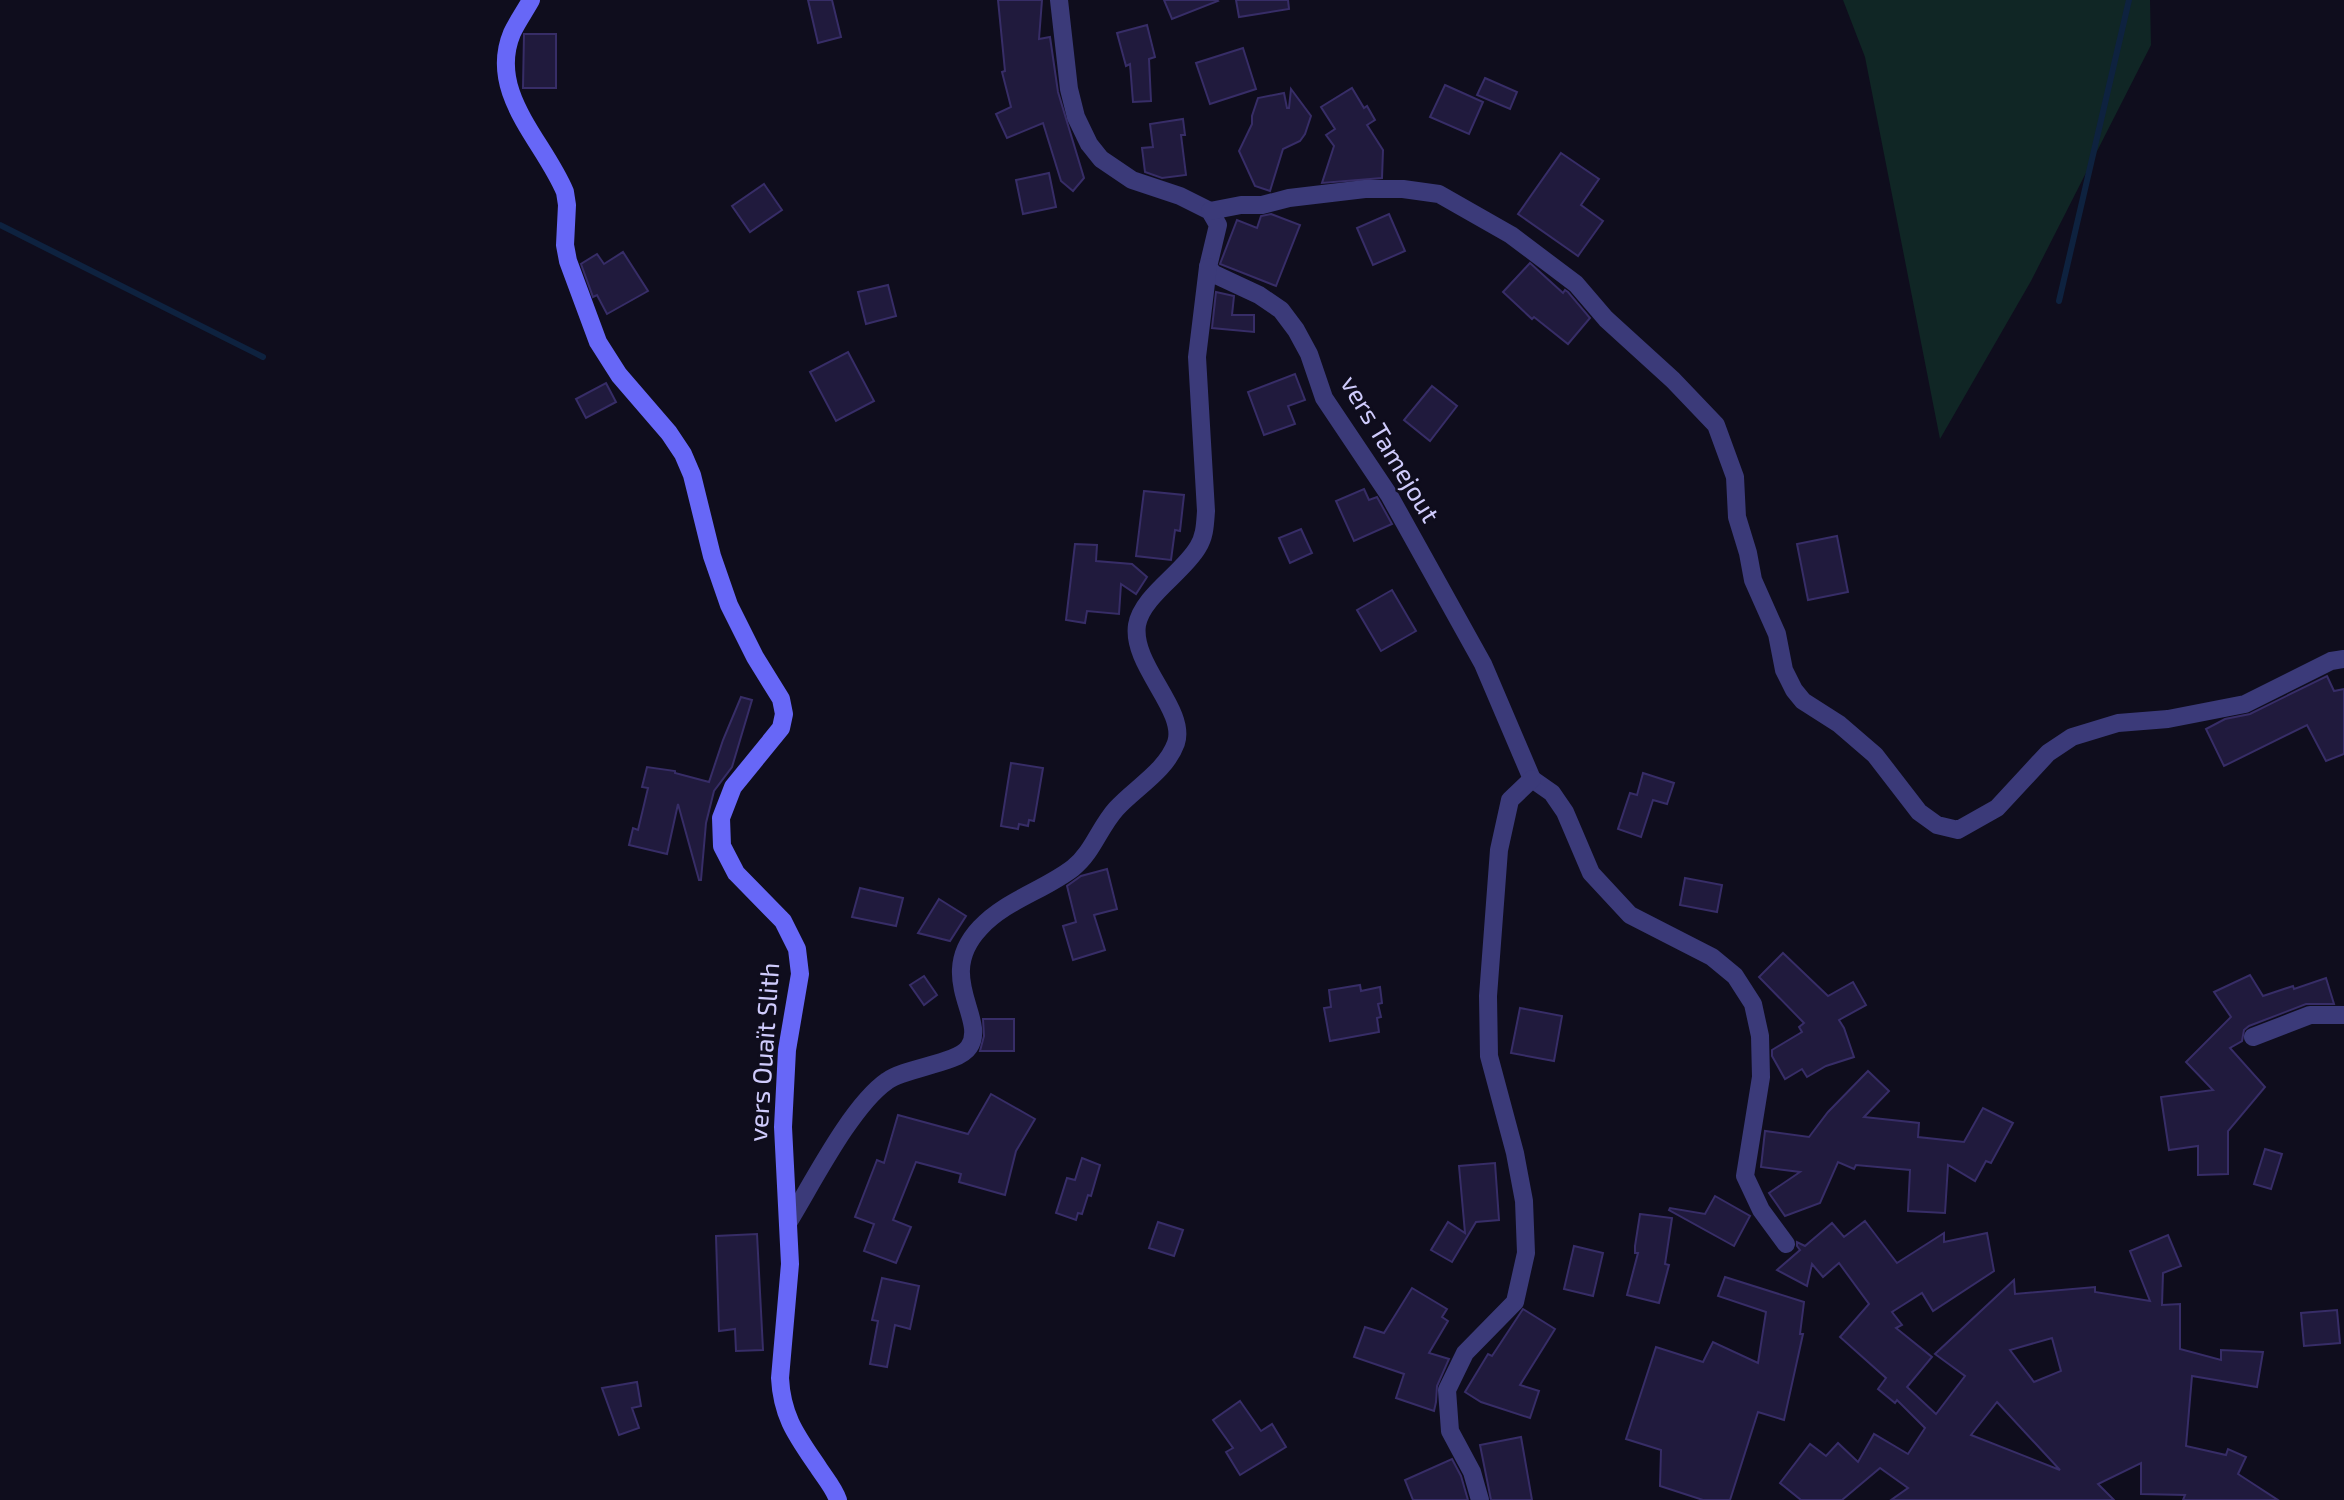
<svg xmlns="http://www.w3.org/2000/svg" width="2344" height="1500" font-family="'Exo 2',sans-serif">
<rect width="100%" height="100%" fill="#0f0d1d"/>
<path fill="#102625" d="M 1843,0 L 2150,0 L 2151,45 L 2031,281 L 1940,439 L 1865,57 Z"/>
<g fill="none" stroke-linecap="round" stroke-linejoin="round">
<g stroke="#0e223f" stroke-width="6">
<path d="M 0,225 L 263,357"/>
<path d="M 2059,301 L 2129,0"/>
</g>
</g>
<g fill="#201a3d" stroke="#372d67" stroke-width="2" fill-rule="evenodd">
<path d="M 808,0 L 832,0 L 841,37 L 818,43 Z"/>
<path d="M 998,0 L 1042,0 L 1039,39 L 1050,37 L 1058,92 L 1084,178 L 1073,191 L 1061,181 L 1043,123 L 1007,138 L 996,114 L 1011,107 L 1002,72 L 1005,71 Z"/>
<path d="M 1164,0 L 1217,0 L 1218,1 L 1172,19 Z"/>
<path d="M 1236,0 L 1288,0 L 1289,9 L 1239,17 Z"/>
<path d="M 1147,25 L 1155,57 L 1149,59 L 1151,101 L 1133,102 L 1130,64 L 1126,66 L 1117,33 Z"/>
<path d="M 524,34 L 556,34 L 556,88 L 523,88 Z"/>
<path d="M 1243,48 L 1256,89 L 1210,104 L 1196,63 Z"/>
<path d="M 1485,78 L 1517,92 L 1510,109 L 1477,95 Z"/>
<path d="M 1445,85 L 1483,102 L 1469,134 L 1430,117 Z"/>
<path d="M 1352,88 L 1364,108 L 1367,106 L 1375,120 L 1367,125 L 1383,150 L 1382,178 L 1322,183 L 1334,146 L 1326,135 L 1335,129 L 1321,107 Z"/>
<path d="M 1291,89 L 1311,116 L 1305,134 L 1300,141 L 1283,149 L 1270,191 L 1255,186 L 1239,151 L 1252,124 L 1252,116 L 1258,98 L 1284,93 L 1287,108 L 1289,108 Z"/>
<path d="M 1183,119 L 1185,135 L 1181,135 L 1186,175 L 1162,178 L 1145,172 L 1142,148 L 1153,147 L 1150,124 Z"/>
<path d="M 1561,153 L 1599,179 L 1581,205 L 1603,221 L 1578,256 L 1518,214 Z"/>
<path d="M 1049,173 L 1056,207 L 1023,214 L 1016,180 Z"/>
<path d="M 764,184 L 782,210 L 750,232 L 732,206 Z"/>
<path d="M 1271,214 L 1300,225 L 1276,286 L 1220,264 L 1237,220 L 1257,228 L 1261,216 Z"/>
<path d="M 1389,214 L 1405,251 L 1373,265 L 1357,228 Z"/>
<path d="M 623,252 L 648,291 L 607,314 L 597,295 L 593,297 L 581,264 L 597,254 L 604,264 Z"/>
<path d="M 1530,263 L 1563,293 L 1565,290 L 1568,292 L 1590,318 L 1568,344 L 1534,317 L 1532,319 L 1503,292 Z"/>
<path d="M 888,285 L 896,316 L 866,324 L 858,292 Z"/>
<path d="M 1216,292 L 1234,296 L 1232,315 L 1254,315 L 1254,332 L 1212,328 Z"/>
<path d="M 848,352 L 874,401 L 836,421 L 810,372 Z"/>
<path d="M 1295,374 L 1305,400 L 1288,406 L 1295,424 L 1264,435 L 1248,392 Z"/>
<path d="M 606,383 L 616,402 L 586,418 L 576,399 Z"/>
<path d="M 1432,386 L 1457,406 L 1430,441 L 1404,420 Z"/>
<path d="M 1364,489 L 1369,500 L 1377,497 L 1392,524 L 1354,541 L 1336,501 Z"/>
<path d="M 1144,491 L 1184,495 L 1180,531 L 1175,530 L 1171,560 L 1136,556 Z"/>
<path d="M 1301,529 L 1312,553 L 1290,563 L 1279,538 Z"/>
<path d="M 1837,536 L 1848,592 L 1808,600 L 1797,544 Z"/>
<path d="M 1075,544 L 1097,545 L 1096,561 L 1132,564 L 1147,577 L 1136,594 L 1121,584 L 1119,614 L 1087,611 L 1085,623 L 1066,620 Z"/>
<path d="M 1392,590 L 1416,631 L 1381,651 L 1357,610 Z"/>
<path d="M 2327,676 L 2334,691 L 2344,689 L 2344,754 L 2326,761 L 2307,725 L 2224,766 L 2206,729 L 2225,719 L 2250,714 Z"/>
<path d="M 741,697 L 752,700 L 732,767 L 714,791 L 706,823 L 701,880 L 699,880 L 678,804 L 667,854 L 629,845 L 633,828 L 638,830 L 648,788 L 642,787 L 647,767 L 675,771 L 675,773 L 709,782 L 723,740 Z"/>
<path d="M 1011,763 L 1043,768 L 1034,821 L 1029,820 L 1028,826 L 1019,824 L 1018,829 L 1001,826 Z"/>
<path d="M 1643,773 L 1674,783 L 1667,804 L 1653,800 L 1641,837 L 1618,829 L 1630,793 L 1637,795 Z"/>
<path d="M 1107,869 L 1117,909 L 1094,915 L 1105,950 L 1073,960 L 1063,926 L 1076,922 L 1067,886 L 1081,876 Z"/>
<path d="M 1685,878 L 1722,885 L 1717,912 L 1680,905 Z"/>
<path d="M 860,888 L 903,898 L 896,926 L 852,917 Z"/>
<path d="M 939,899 L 966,916 L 950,941 L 918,933 Z"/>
<path d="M 1783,953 L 1828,996 L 1853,982 L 1866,1005 L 1839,1020 L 1844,1028 L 1854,1057 L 1826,1066 L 1807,1077 L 1802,1069 L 1785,1079 L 1772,1056 L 1772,1050 L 1802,1032 L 1799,1027 L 1804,1023 L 1759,977 Z"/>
<path d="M 2250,975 L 2263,996 L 2293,986 L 2294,989 L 2326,978 L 2334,1004 L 2306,1004 L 2249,1026 L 2244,1030 L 2242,1041 L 2230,1048 L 2265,1087 L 2228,1131 L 2228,1174 L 2198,1175 L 2198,1146 L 2169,1150 L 2161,1097 L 2213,1090 L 2186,1062 L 2231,1017 L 2214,992 Z"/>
<path d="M 924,976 L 937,995 L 924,1005 L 910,985 Z"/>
<path d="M 1360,985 L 1361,991 L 1380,987 L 1382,1003 L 1378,1004 L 1381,1017 L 1377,1018 L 1379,1032 L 1330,1041 L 1324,1008 L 1331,1007 L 1329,990 Z"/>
<path d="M 1520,1008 L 1562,1016 L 1554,1061 L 1511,1053 Z"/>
<path d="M 983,1019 L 1014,1019 L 1014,1051 L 980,1051 L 984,1036 Z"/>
<path d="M 1868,1071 L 1889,1091 L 1864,1117 L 1919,1123 L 1918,1137 L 1964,1142 L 1983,1108 L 2013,1123 L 1991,1163 L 1986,1161 L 1975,1181 L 1948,1165 L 1945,1213 L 1908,1211 L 1910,1170 L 1856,1165 L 1854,1169 L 1838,1162 L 1820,1203 L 1785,1216 L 1769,1193 L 1800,1172 L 1761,1167 L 1765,1131 L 1809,1137 L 1828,1112 Z"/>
<path d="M 991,1094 L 1035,1119 L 1016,1151 L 1005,1195 L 959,1182 L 961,1174 L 916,1162 L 893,1220 L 911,1227 L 896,1263 L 864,1251 L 874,1224 L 855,1217 L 877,1160 L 884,1163 L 898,1115 L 968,1134 Z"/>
<path d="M 2265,1149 L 2282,1154 L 2271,1189 L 2254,1184 Z"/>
<path d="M 1082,1158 L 1100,1165 L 1091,1196 L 1088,1195 L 1082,1214 L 1078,1213 L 1076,1220 L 1056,1213 L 1067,1178 L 1075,1180 Z"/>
<path d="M 1495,1163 L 1499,1220 L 1476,1222 L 1452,1262 L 1431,1250 L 1448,1222 L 1465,1233 L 1459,1166 Z"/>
<path d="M 1715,1196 L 1750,1216 L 1734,1246 L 1669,1210 L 1670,1208 L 1705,1214 Z"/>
<path d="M 1640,1214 L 1672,1218 L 1665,1264 L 1669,1265 L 1659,1303 L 1627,1295 L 1638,1253 L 1635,1253 L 1635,1246 Z"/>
<path d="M 1865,1221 L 1897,1263 L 1944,1233 L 1944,1242 L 1987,1233 L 1994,1271 L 1933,1311 L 1922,1293 L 1892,1312 L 1902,1325 L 1896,1328 L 1932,1357 L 1907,1387 L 1936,1414 L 1965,1376 L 1935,1354 L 2014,1280 L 2015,1294 L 2095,1287 L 2095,1292 L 2150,1301 L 2130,1251 L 2168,1235 L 2181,1266 L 2163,1273 L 2162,1305 L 2180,1304 L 2180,1349 L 2221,1360 L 2221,1350 L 2263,1352 L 2257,1387 L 2192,1376 L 2186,1446 L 2226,1455 L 2228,1449 L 2246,1457 L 2238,1474 L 2278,1500 L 2183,1500 L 2185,1495 L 2141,1494 L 2141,1463 L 2098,1484 L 2114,1500 L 1891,1500 L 1908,1488 L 1880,1468 L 1842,1500 L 1801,1500 L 1780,1483 L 1810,1444 L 1826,1456 L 1838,1443 L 1858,1462 L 1874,1434 L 1908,1454 L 1925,1428 L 1897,1400 L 1895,1403 L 1878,1389 L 1886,1378 L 1840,1337 L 1869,1304 L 1839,1263 L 1823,1277 L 1812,1264 L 1807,1286 L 1777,1270 L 1800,1250 L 1797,1246 L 1797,1242 L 1805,1246 L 1832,1223 L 1844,1237 ZM 2052,1338 L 2061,1371 L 2034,1382 L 2010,1350 ZM 1997,1402 L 2060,1470 L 1971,1435 Z"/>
<path d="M 1158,1222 L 1183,1230 L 1174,1256 L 1149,1248 Z"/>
<path d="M 757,1234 L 763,1350 L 736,1351 L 735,1329 L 719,1331 L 716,1236 Z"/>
<path d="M 1574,1246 L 1603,1253 L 1593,1296 L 1564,1289 Z"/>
<path d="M 1725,1277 L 1804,1302 L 1800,1334 L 1803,1334 L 1784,1420 L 1758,1412 L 1730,1500 L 1703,1500 L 1660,1486 L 1661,1450 L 1626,1439 L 1656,1347 L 1703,1362 L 1713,1342 L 1758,1363 L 1766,1312 L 1718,1296 Z"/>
<path d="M 882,1278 L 919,1286 L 910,1329 L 895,1325 L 887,1367 L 870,1364 L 878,1321 L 872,1320 Z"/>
<path d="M 1412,1288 L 1447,1309 L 1442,1317 L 1448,1321 L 1429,1353 L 1449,1359 L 1437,1386 L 1436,1402 L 1434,1411 L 1396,1398 L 1404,1374 L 1354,1357 L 1365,1327 L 1384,1333 Z"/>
<path d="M 1523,1309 L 1555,1329 L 1520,1385 L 1539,1391 L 1530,1418 L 1481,1402 L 1465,1392 L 1488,1354 L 1492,1356 Z"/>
<path d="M 2337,1310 L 2340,1343 L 2304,1346 L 2301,1313 Z"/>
<path d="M 637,1382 L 641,1406 L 632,1408 L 639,1428 L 619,1435 L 602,1388 Z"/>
<path d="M 1240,1401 L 1261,1431 L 1272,1424 L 1286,1447 L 1240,1475 L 1226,1452 L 1233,1448 L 1213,1420 Z"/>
<path d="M 1521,1437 L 1532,1500 L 1491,1500 L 1480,1445 Z"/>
<path d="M 1452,1459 L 1461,1476 L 1468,1500 L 1413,1500 L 1405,1480 Z"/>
</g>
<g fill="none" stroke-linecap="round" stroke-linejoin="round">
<g stroke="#3b3a79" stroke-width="18">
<path d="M 1059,0 L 1069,89 L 1076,117 L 1089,144 L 1101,159 L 1132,180 L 1180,196 L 1210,211 L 1218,225 L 1208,267 L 1214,274 L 1259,295 L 1281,310 L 1296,330 L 1309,354 L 1324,398 L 1389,495 L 1483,664 L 1532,779"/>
<path d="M 1210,211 L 1241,205 L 1262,205 L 1289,198 L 1365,189 L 1403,189 L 1439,194 L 1511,235 L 1576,284 L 1606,319 L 1673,380 L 1716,425 L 1735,477 L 1737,517 L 1748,553 L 1753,580 L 1777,634 L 1784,670 L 1794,690 L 1803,701 L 1839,724 L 1875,755 L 1919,812 L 1937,825 L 1958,830 L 1997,808 L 2048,753 L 2072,737 L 2118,723 L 2168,719 L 2245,704 L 2331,661 L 2344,659"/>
<path d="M 1532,779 L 1552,793 L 1565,812 L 1591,873 L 1630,915 L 1712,957 L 1735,976 L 1753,1004 L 1760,1036 L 1761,1077 L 1745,1176 L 1761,1210 L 1786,1244"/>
<path d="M 2253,1037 L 2310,1015 L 2344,1015"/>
<path d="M 788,1223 C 812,1184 851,1106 887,1081 C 906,1067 958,1064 969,1047 C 988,1019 934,977 980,928 C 1006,900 1043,891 1073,868 C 1093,852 1099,828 1116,809 C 1135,788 1166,771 1176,743 C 1187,710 1131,665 1137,625 C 1142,596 1183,573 1198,547 C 1205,536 1205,524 1206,511 L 1197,357 L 1208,267"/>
<path d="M 1480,1500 L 1472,1472 L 1450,1431 L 1447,1390 L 1465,1353 L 1515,1302 L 1526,1253 L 1524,1201 L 1515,1153 L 1489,1056 L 1488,996 L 1499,850 L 1510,800 L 1532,779"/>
</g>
<path stroke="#6767f7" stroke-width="18" d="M 531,0 C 525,11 517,22 512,33 C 487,93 544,141 565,192 L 567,205 L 565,245 L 568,261 L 598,342 L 619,375 L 669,433 L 683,454 L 692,475 L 712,556 L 729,605 L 755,657 L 781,699 L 784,714 L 781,728 L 733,787 L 721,818 L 722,846 L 736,873 L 783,921 L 797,949 L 800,974 L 787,1050 L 783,1127 L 790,1264 L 780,1378 C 782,1417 797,1436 818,1467 C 825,1478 834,1488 838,1500"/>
</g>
<g text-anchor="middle" stroke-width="5" stroke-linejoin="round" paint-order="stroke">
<g font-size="26" fill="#cfcbfc" stroke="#0f0d1d">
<text transform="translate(1390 449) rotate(59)" y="9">vers Tamejout</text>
<text transform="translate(764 1052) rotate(-86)" y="9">vers Ouaït Slith</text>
</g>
</g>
</svg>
